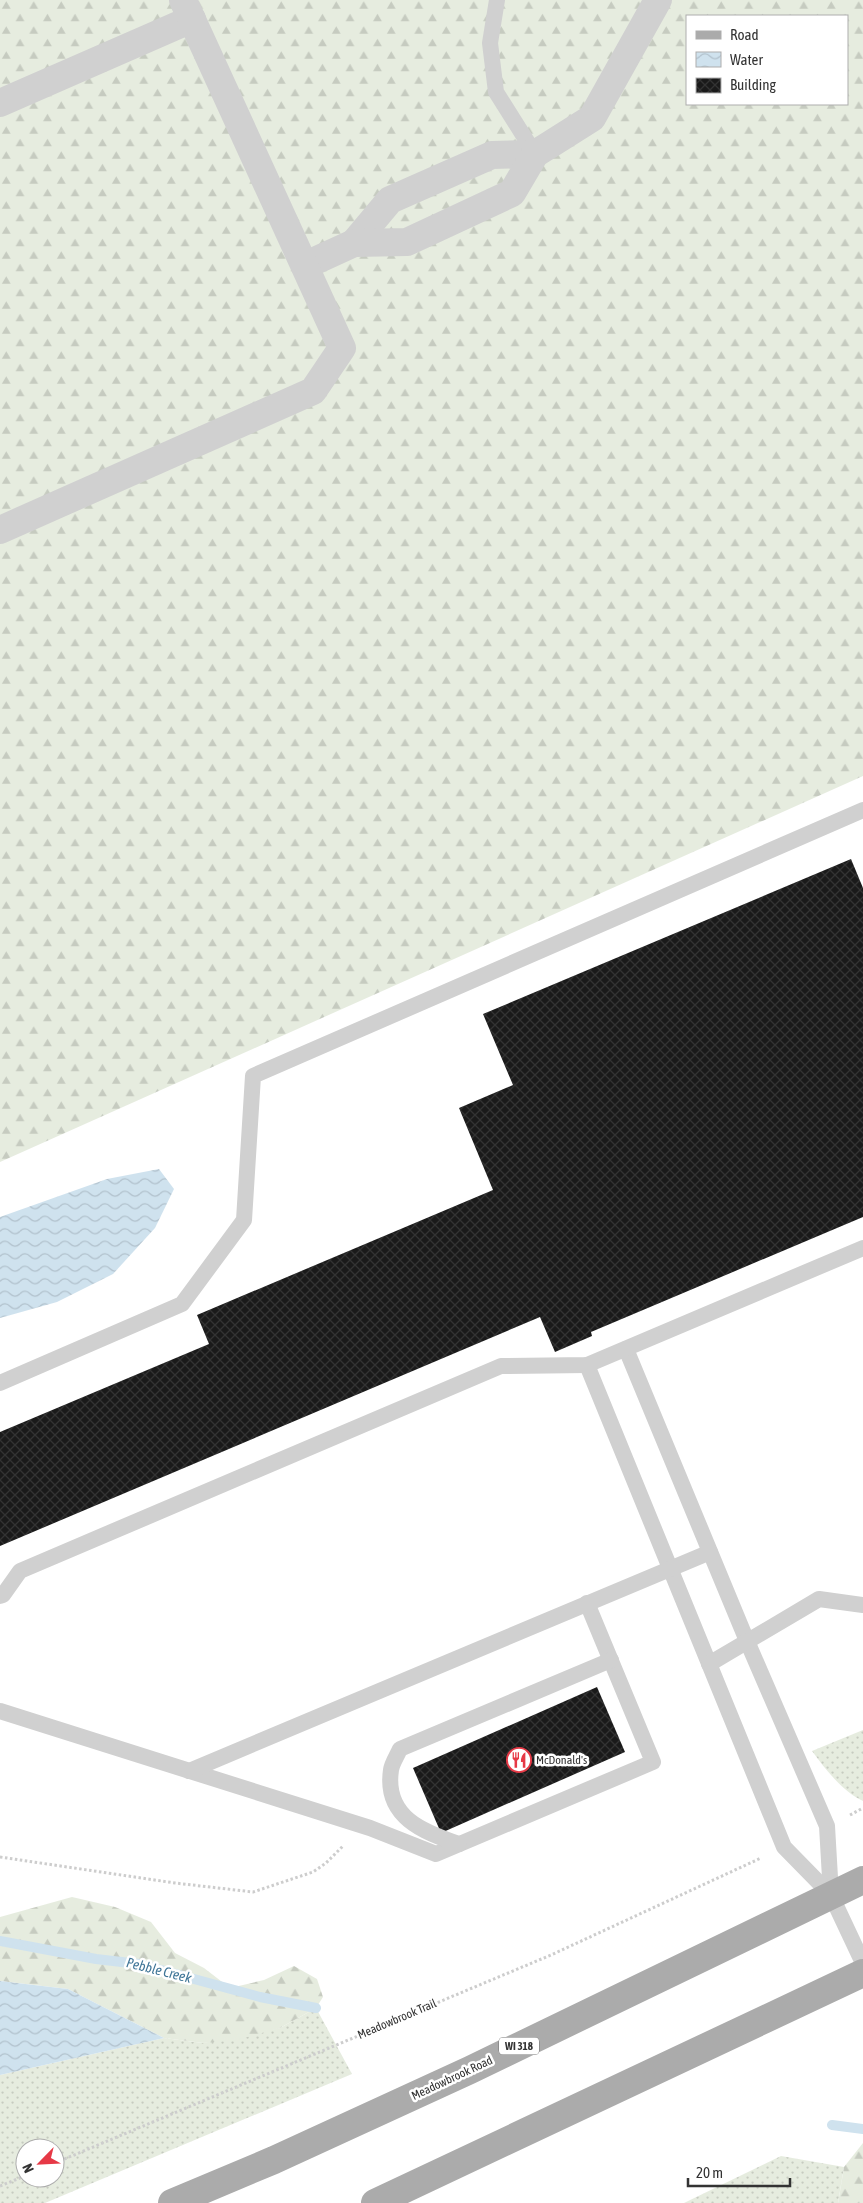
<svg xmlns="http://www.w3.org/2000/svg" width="863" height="2203" font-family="'Asap Condensed',sans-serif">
<defs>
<pattern id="grass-dots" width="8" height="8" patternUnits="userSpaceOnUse" patternTransform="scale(1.25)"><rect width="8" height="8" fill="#e6ecdf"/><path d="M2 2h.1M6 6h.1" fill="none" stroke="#c6cbc0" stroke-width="1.8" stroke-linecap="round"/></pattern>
<pattern id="forest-firs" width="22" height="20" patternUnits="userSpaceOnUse" patternTransform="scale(1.25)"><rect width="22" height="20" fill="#e6ecdf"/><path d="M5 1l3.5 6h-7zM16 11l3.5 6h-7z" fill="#c6cbc0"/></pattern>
<pattern id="water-waves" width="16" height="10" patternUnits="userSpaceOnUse" patternTransform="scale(1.25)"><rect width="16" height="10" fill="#cfe2ee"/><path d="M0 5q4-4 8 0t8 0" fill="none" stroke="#b2c2cd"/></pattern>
<pattern id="building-cross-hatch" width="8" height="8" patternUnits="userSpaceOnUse" patternTransform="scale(1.25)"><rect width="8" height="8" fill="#1a1a1a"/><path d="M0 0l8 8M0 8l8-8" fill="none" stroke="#333"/></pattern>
</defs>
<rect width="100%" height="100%" fill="#fff"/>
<g fill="url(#grass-dots)" fill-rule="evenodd">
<path d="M 863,1730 L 863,1801 C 843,1792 825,1769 812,1751 Z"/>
<path d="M 316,2008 L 352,2074 L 45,2203 L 0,2203 L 0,2075 L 164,2038 L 203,2043 L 280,2028 ZM 25,2148 L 55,2148 L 55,2178 L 25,2178 Z"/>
<path d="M 781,2156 L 844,2167 L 838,2203 L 684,2203 Z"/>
</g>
<g fill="url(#forest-firs)" fill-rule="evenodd">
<path d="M 0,0 L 863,0 L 863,776 L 0,1162 ZM 687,16 L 847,16 L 847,104 L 687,104 Z"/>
<path d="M 72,1897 L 115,1907 L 151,1922 L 175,1953 L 204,1968 L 230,1988 L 264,1980 L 294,1966 L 317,1979 L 323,1997 L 316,2008 L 280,2028 L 236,2040 L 203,2043 L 164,2038 L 68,1989 L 0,1981 L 0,1917 Z"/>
<path d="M 863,2143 L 863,2203 L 838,2203 L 844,2167 Z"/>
</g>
<g fill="url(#water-waves)">
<path d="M 159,1169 L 174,1189 L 155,1228 L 113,1274 L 57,1302 L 0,1318 L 0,1217 L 107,1179 Z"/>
<path d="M 0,1981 L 68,1989 L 164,2038 L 0,2075 Z"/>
</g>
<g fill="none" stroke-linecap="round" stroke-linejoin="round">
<g stroke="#cfe2ee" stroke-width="10">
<path d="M 0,1941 L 96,1959 L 139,1964 L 260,1997 L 316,2008"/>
<path d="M 832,2125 L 863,2129"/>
</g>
</g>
<g fill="url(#building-cross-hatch)">
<path d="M 851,859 L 863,888 L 863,1217 L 591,1332 L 592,1336 L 555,1352 L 540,1317 L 0,1546 L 0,1432 L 209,1344 L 197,1315 L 493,1190 L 459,1108 L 513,1085 L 483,1014 Z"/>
<path d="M 597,1687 L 625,1752 L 441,1833 L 413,1768 Z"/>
</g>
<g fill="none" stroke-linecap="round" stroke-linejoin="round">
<g stroke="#cdcdcd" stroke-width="3" stroke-dasharray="2.5 2.5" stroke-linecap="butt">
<path d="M 850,1815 L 863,1808"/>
<path d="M 0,1857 L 175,1883 L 253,1892 L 313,1872 L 326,1863 L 344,1845"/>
<path d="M 55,2163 L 551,1955 L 761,1858"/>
<path d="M 0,2186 L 25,2176"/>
</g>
<g stroke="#d0d0d0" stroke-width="16">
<path d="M 497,0 L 490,43 L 496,92 L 535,154"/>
<path d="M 626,1349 L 747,1641 L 827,1826 L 831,1895"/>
<path d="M 587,1365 L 784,1847 L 831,1895 L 863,1963"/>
<path d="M 0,1383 L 182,1304 L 244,1220 L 253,1076 L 863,810"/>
<path d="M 0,1596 L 3,1595 L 20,1571 L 501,1366 L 587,1365 L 863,1248"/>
<path d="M 709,1664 L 819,1599 L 863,1605"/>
<path d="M 0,1711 L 370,1828 L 436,1854 L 653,1762 L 587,1603"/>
<path d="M 189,1771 L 710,1552"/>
<path d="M 459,1844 C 423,1832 384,1817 391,1770 C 392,1763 397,1756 400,1749 L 611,1660"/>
</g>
<g stroke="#d0d0d0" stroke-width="28">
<path d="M 0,103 L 192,19"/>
<path d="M 354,243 L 390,200 L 492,155 L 535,154"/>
<path d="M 306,265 L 354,243 L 407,242 L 512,193 L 535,154 L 592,118 L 658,0"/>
<path d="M 0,530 L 313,391 L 342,348 L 183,0"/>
</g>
<g stroke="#ababab" stroke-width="28">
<path d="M 172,2203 L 274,2160 L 470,2070 L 863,1880"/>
<path d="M 375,2203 L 863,1973"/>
</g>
</g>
<defs>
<symbol id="restaurant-ring" viewBox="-11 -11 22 22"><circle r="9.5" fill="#fff" stroke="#e63946" stroke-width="1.5"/><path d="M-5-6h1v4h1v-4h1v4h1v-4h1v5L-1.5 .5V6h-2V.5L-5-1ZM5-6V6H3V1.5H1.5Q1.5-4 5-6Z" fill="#e63946"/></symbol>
</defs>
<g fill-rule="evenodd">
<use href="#restaurant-ring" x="505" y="1746" width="28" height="28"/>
</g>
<g text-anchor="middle" stroke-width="5" stroke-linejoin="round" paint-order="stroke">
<rect fill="#fff" stroke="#707070" stroke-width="1" x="499" y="2037.5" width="40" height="17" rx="4"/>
<g font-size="11" font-weight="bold" fill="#333">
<text x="519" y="2050">WI 318</text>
</g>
<g font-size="12" fill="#333" stroke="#fff" text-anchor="start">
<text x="536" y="1764">McDonald's</text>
</g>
<g font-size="12" fill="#333" stroke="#fff">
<text transform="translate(397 2019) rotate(-23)" y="4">Meadowbrook Trail</text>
<text transform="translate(452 2078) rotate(-25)" y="4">Meadowbrook Road</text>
</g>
<g font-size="14" font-style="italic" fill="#3f7597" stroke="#fff">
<text transform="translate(159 1970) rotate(14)" y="5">Pebble Creek</text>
</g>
</g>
<rect x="686" y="15" width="162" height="90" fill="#ffffff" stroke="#adadad"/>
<rect x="696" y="31" width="25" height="8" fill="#ababab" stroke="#adadad"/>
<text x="730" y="40" font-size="15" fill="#333333">Road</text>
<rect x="696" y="52" width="25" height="15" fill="url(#water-waves)" stroke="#adadad"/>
<text x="730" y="65" font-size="15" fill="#333333">Water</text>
<rect x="696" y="78" width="25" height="15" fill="url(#building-cross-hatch)" stroke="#adadad"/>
<text x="730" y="90" font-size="15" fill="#333333">Building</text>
<g transform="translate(40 2163) rotate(246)"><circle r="24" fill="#ffffff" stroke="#adadad"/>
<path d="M0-4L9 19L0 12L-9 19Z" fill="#e63946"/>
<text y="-8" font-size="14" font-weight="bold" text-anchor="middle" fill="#333333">N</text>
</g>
<path d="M688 2178v8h102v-8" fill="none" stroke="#333333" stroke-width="2.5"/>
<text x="696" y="2178" font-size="15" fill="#333333" stroke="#ffffff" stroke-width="4" paint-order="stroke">20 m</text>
</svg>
